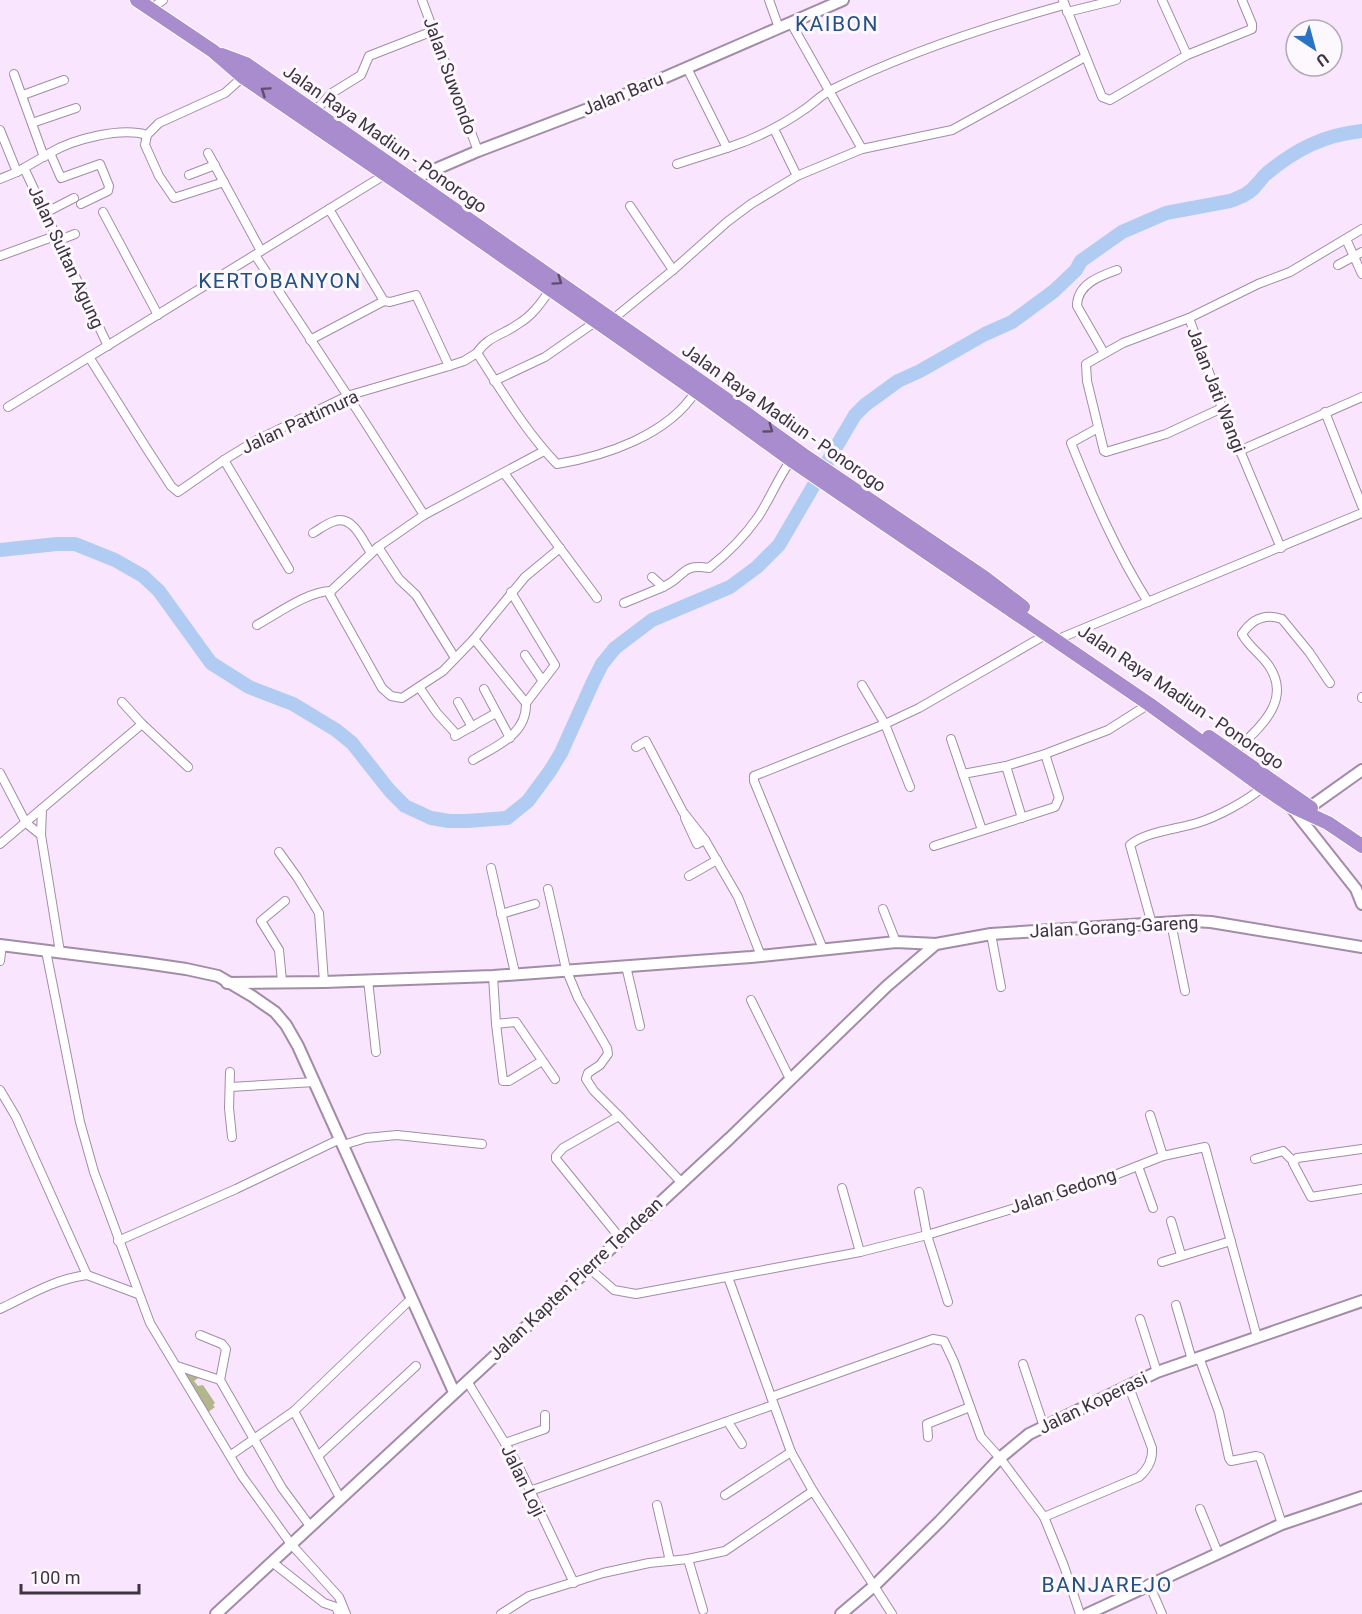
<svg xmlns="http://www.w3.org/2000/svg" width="1362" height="1614" font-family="Roboto,sans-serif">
<rect width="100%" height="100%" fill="#f9e5fd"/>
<path fill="#b1b78b" d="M 187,1372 L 201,1376 L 194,1381 L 198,1386 L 203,1385 L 215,1403 L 213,1405 L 215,1407 L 207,1413 L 186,1376 Z"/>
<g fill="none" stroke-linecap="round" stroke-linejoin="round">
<path stroke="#b1ccf2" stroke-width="14" d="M 0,550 L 57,544 L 75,544 L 115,560 L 143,576 L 159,591 L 211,663 L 249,687 L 293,704 L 336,730 L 352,743 L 390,791 L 405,806 L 431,818 L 449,821 L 467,821 L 507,818 L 528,801 L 550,771 L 561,753 L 593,682 L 602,664 L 615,648 L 652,620 L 730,587 L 757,567 L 779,545 L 842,437 L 855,415 L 865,405 L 898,381 L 920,371 L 985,334 L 1012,322 L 1054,291 L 1076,270 L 1081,261 L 1122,232 L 1166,213 L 1230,201 C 1241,197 1251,193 1257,184 C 1261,181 1262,177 1266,174 C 1296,149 1324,135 1362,131"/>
<defs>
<g id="street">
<path d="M 422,0 L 478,151"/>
<path d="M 769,0 L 779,28"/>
<path d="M 1063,0 L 1102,97 L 1110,100 L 1187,55 L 1252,29 L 1252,24 L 1242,0"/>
<path d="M 1162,0 L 1187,55"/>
<path d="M 151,9 L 163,0"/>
<path d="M 1067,12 L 1116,0"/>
<path d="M 791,23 L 862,149"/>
<path d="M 687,68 L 727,148 C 755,139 781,126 805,109 C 814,103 821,95 831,90 C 905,53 985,27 1064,5"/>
<path d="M 14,74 L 44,157"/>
<path d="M 23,95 L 64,80"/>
<path d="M 313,113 L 332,93 L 361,75 L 369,56 L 433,31"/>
<path d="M 32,123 L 76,108"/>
<path d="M 774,129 L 797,176"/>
<path d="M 0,130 L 17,172 L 50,153 L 61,178 L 100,164 L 109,186 L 108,191 L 81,204"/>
<path d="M 50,153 C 73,139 121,127 147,135"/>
<path d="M 208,153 L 261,251"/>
<path d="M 677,164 L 727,148"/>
<path d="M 24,168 L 108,346"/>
<path d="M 189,175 L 215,165"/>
<path d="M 0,179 L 17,172"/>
<path d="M 224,182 L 174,198 L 159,176 L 145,145 L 147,135 L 159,123 L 225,93 L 244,76"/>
<path d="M 630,206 L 673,270"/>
<path d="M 329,209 L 384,301 L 390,302 L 416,295 L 449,366"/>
<path d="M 103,212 L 158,315"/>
<path d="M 45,213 L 74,198"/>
<path d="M 1346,239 L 1362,274"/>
<path d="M 57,241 L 75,234"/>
<path d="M 255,255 L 361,416 L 424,515"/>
<path d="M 0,256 L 55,236"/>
<path d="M 1338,265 L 1362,252"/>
<path d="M 1189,318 L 1258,284 L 1290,272 L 1362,229"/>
<path d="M 613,319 L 673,270 L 727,222 L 751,204 L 797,176 L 862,149 L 952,130 L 1085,57"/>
<path d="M 310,340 L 384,301"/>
<path d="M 477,353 C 487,337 503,335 518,324 C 532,316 541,303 550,290"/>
<path d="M 1104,353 L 1077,306 C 1077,284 1100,276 1117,270"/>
<path d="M 89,357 L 145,446 L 171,486 L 178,492 L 224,460 L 255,441 L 347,396 L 449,366 L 464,361 L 477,353 C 502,391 525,431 557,464 C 606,456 668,435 696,391"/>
<path d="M 494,381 L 545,357 L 598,320"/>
<path d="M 8,407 L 386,174"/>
<path d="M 1222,408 L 1166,434 L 1106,452 L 1104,451 L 1087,381 L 1086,364 L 1123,343 L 1189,318 L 1222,408 L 1281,548"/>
<path d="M 1325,412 L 1362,506"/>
<path d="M 1098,428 L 1071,443 C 1093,498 1116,551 1148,602"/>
<path d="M 1239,451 L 1362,397"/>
<path d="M 224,460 L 289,569"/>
<path d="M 504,473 L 597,598"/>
<path d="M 313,533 C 320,529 327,523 335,521 C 353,515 363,541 371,553"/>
<path d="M 378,547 L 399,579 L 416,595 L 455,658"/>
<path d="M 652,577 L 663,587 C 686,577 680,563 709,568 C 728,553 744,537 758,517 C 770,499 778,478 791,460"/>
<path d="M 331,591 L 330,595 L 382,688 L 391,696 L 402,698 L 443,671 L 474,639 L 525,577 L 560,548"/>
<path d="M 331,591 L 378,547 L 424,515 L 544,451"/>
<path d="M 511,592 L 555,665 L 526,703"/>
<path d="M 624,603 L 663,587"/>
<path d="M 257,625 C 277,614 308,591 331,591"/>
<path d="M 1063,637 L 1362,513"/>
<path d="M 525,655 L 542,680"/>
<path d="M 862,685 L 885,724 L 910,787"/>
<path d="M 419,687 L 437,713 L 457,735"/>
<path d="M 484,689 L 510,738"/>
<path d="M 1362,697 L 1362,698"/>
<path d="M 122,702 L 142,724 L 188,767"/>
<path d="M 458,702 L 472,727"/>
<path d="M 455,736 L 496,713"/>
<path d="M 951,739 L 982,830"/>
<path d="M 636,747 L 646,741 L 683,812 L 705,840 L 738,897 L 761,956"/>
<path d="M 1231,755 C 1255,731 1294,703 1269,666 C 1261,654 1248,646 1242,634 C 1252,619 1265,613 1282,619 L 1309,652 L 1330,683"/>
<path d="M 473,760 C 496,746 527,735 526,703 L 474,639"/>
<path d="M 1006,766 L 1022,818"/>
<path d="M 0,773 L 26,823 L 41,835 L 60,952"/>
<path d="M 963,774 L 1006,766 L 1045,754 L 1108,730 L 1149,704"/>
<path d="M 685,818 L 697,844 L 705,840"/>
<path d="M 41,835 L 42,809"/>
<path d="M 0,844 L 142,724"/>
<path d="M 934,846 L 1055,807 L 1059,798 L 1045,754"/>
<path d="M 279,852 L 297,877 L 319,913 L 324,982"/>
<path d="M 491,868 L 515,973"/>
<path d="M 689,876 L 717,860"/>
<path d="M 548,889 L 566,969 L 578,998 L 607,1048 L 608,1054 L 600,1065 L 588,1073 L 586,1079 L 594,1091 L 619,1116 L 563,1148 L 556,1156 L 556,1159 L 620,1238"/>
<path d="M 883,909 L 896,942"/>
<path d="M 501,914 L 535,904"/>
<path d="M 1171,923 L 1185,991"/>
<path d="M 1152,924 L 1130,845 C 1144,832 1178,829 1197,823 C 1217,817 1247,801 1263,787"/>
<path d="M 991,934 L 1001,987"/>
<path d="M 823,949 L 754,781 L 754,776 L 885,724 L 919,708 L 1047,634"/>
<path d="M 46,951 L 80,1122 L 94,1172 L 150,1323 L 242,1476 L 291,1544 L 339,1597 L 346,1614"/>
<path d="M 0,961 L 2,945"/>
<path d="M 626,966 L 640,1026"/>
<path d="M 493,976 L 496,1024 L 503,1081 L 509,1081 L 542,1061"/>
<path d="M 368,980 L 376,1052"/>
<path d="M 282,981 L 279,950 L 261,921 L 285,901"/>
<path d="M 751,1000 L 790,1079"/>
<path d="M 496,1024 L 516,1022 L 555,1079"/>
<path d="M 230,1072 L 229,1108 L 232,1137"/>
<path d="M 230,1087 L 315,1082"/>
<path d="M 0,1090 L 16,1117 L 87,1275 L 138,1294"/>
<path d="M 1150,1115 L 1163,1156"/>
<path d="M 619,1116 L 681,1182"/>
<path d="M 343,1145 L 366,1138 L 397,1135 L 482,1144"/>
<path d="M 1362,1149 L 1297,1158 L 1293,1163 L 1311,1197 L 1362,1189"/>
<path d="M 1255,1159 L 1283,1151 L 1293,1161"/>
<path d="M 1138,1166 L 1153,1208"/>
<path d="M 842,1188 L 860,1252"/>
<path d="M 919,1192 L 927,1235 L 948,1302"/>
<path d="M 1171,1221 L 1181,1255"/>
<path d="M 118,1241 L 236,1189 L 340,1139"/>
<path d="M 1162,1262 L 1231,1241"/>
<path d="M 589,1268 L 614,1290 L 636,1294 L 860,1252 L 927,1235 L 1087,1186 L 1163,1156 L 1205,1147 L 1257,1337"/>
<path d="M 728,1277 L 791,1452 L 813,1491 L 892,1614"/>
<path d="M 1176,1305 L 1192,1360"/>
<path d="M 0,1309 C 29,1295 55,1279 87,1275"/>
<path d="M 1140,1319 L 1157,1372"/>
<path d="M 200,1335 L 222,1344 L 226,1349 L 220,1380 L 282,1488 L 310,1526"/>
<path d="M 1199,1357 L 1219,1412 L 1229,1458 L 1231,1461 L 1256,1456 L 1260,1457 L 1282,1524"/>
<path d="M 1023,1364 L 1044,1427"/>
<path d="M 177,1366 L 220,1380"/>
<path d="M 467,1381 L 517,1463 L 574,1583"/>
<path d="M 771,1397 L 933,1339 L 944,1341 L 954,1362 L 981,1437 L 1000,1458 L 1044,1517 L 1064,1566 L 1080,1614"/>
<path d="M 294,1411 L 340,1498"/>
<path d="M 728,1422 L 742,1444"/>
<path d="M 928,1437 L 927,1424 L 970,1407"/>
<path d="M 505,1443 L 545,1429 L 545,1415"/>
<path d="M 231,1455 L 294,1411 L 411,1299"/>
<path d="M 318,1456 L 416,1366"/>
<path d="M 530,1491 L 773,1405"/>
<path d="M 725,1495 L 791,1452"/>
<path d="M 657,1505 L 670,1561"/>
<path d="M 1200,1509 L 1218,1553"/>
<path d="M 1044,1517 L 1139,1477 C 1148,1469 1153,1460 1152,1448 L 1129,1387"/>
<path d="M 688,1559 L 703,1610"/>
<path d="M 272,1562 L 324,1603 L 336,1607 L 339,1614"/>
<path d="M 1149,1584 L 1162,1614"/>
<path d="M 501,1614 L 529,1596 L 603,1573 L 649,1563 L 688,1559 L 725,1551 L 813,1491"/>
</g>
<g id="secondary">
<path d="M 408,181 L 478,151 L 622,96 L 843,0"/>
<path d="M 1310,807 L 1362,770"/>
<path d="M 1292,808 L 1356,889 L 1362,904"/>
<path d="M 0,945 L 145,963 L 186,969 L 218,976 L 252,996 L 275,1012 L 286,1025 L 298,1046 L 454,1392"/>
<path d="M 227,983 L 324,982 L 493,976 L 751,957 L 896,942 L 936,944 L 991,934 L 1192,921 L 1211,922 L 1362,947"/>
<path d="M 216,1614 L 730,1138 L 887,986 L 936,944"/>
<path d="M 841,1614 L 874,1586 L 940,1521 L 1000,1458 L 1029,1434 L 1157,1372 L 1362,1301"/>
<path d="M 1087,1614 L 1282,1524 L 1362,1497"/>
</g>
<g id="highway">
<path d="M 137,0 L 213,51 L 243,77 L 401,185 L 696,391 L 794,462 L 1149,704 L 1263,787 L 1291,806 L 1328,823 L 1362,846"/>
<path d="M 222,55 L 246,64 L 743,411 L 802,454 L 985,578 L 1023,607"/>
<path d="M 1209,737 L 1311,808"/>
</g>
</defs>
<use href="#street" stroke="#a28ca7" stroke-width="10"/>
<use href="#secondary" stroke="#a28ca7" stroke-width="14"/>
<use href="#highway" stroke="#fff" stroke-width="16"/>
<use href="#street" stroke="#fff" stroke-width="8"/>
<use href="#secondary" stroke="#fff" stroke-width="10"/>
<use href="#highway" stroke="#a88ccd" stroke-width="14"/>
</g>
<defs><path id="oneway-chevron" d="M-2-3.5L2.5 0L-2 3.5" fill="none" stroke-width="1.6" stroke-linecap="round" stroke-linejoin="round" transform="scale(1.5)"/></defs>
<g stroke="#5d4e6a">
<use href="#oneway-chevron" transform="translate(265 91) rotate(-146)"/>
<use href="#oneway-chevron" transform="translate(558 281) rotate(35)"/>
<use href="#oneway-chevron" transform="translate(769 429) rotate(36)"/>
</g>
<g text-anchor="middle" stroke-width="6" stroke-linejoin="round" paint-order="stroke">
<g font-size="18" fill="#3d3440" stroke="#fdf8fe">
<text transform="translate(450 76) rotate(70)" y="6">Jalan Suwondo</text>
<text transform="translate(623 94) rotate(-22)" y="6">Jalan Baru</text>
<text transform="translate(385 139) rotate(35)" y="6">Jalan Raya Madiun - Ponorogo</text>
<text transform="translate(66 257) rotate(65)" y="6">Jalan Sultan Agung</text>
<text transform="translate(1216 390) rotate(69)" y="6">Jalan Jati Wangi</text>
<text transform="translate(784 418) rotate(35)" y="6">Jalan Raya Madiun - Ponorogo</text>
<text transform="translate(300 422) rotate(-25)" y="6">Jalan Pattimura</text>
<text transform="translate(1181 697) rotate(34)" y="6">Jalan Raya Madiun - Ponorogo</text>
<text transform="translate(1114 927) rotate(-3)" y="6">Jalan Gorang-Gareng</text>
<text transform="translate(1063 1191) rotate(-18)" y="6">Jalan Gedong</text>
<text transform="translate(576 1279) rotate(-43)" y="6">Jalan Kapten Pierre Tendean</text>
<text transform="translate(1093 1403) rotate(-26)" y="6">Jalan Koperasi</text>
<text transform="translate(523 1481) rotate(64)" y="6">Jalan Loji</text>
</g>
<g font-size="21" letter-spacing="1.5" fill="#235185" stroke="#fdf8fe">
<text x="837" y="31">KAIBON</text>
<text x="280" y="288">KERTOBANYON</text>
<text x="1107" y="1592">BANJAREJO</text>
</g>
</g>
<g transform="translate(1314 48) rotate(144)"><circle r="28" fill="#fdf8fe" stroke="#b0aab2" stroke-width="1.5"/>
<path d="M0-4.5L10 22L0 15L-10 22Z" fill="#2a74c4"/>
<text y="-9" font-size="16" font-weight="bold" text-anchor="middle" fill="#3d3440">U</text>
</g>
<path d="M21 1584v9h118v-9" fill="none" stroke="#3d3440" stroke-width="3"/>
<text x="30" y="1584" font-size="18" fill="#3d3440" stroke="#fdf8fe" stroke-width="4.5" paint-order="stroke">100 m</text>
</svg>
